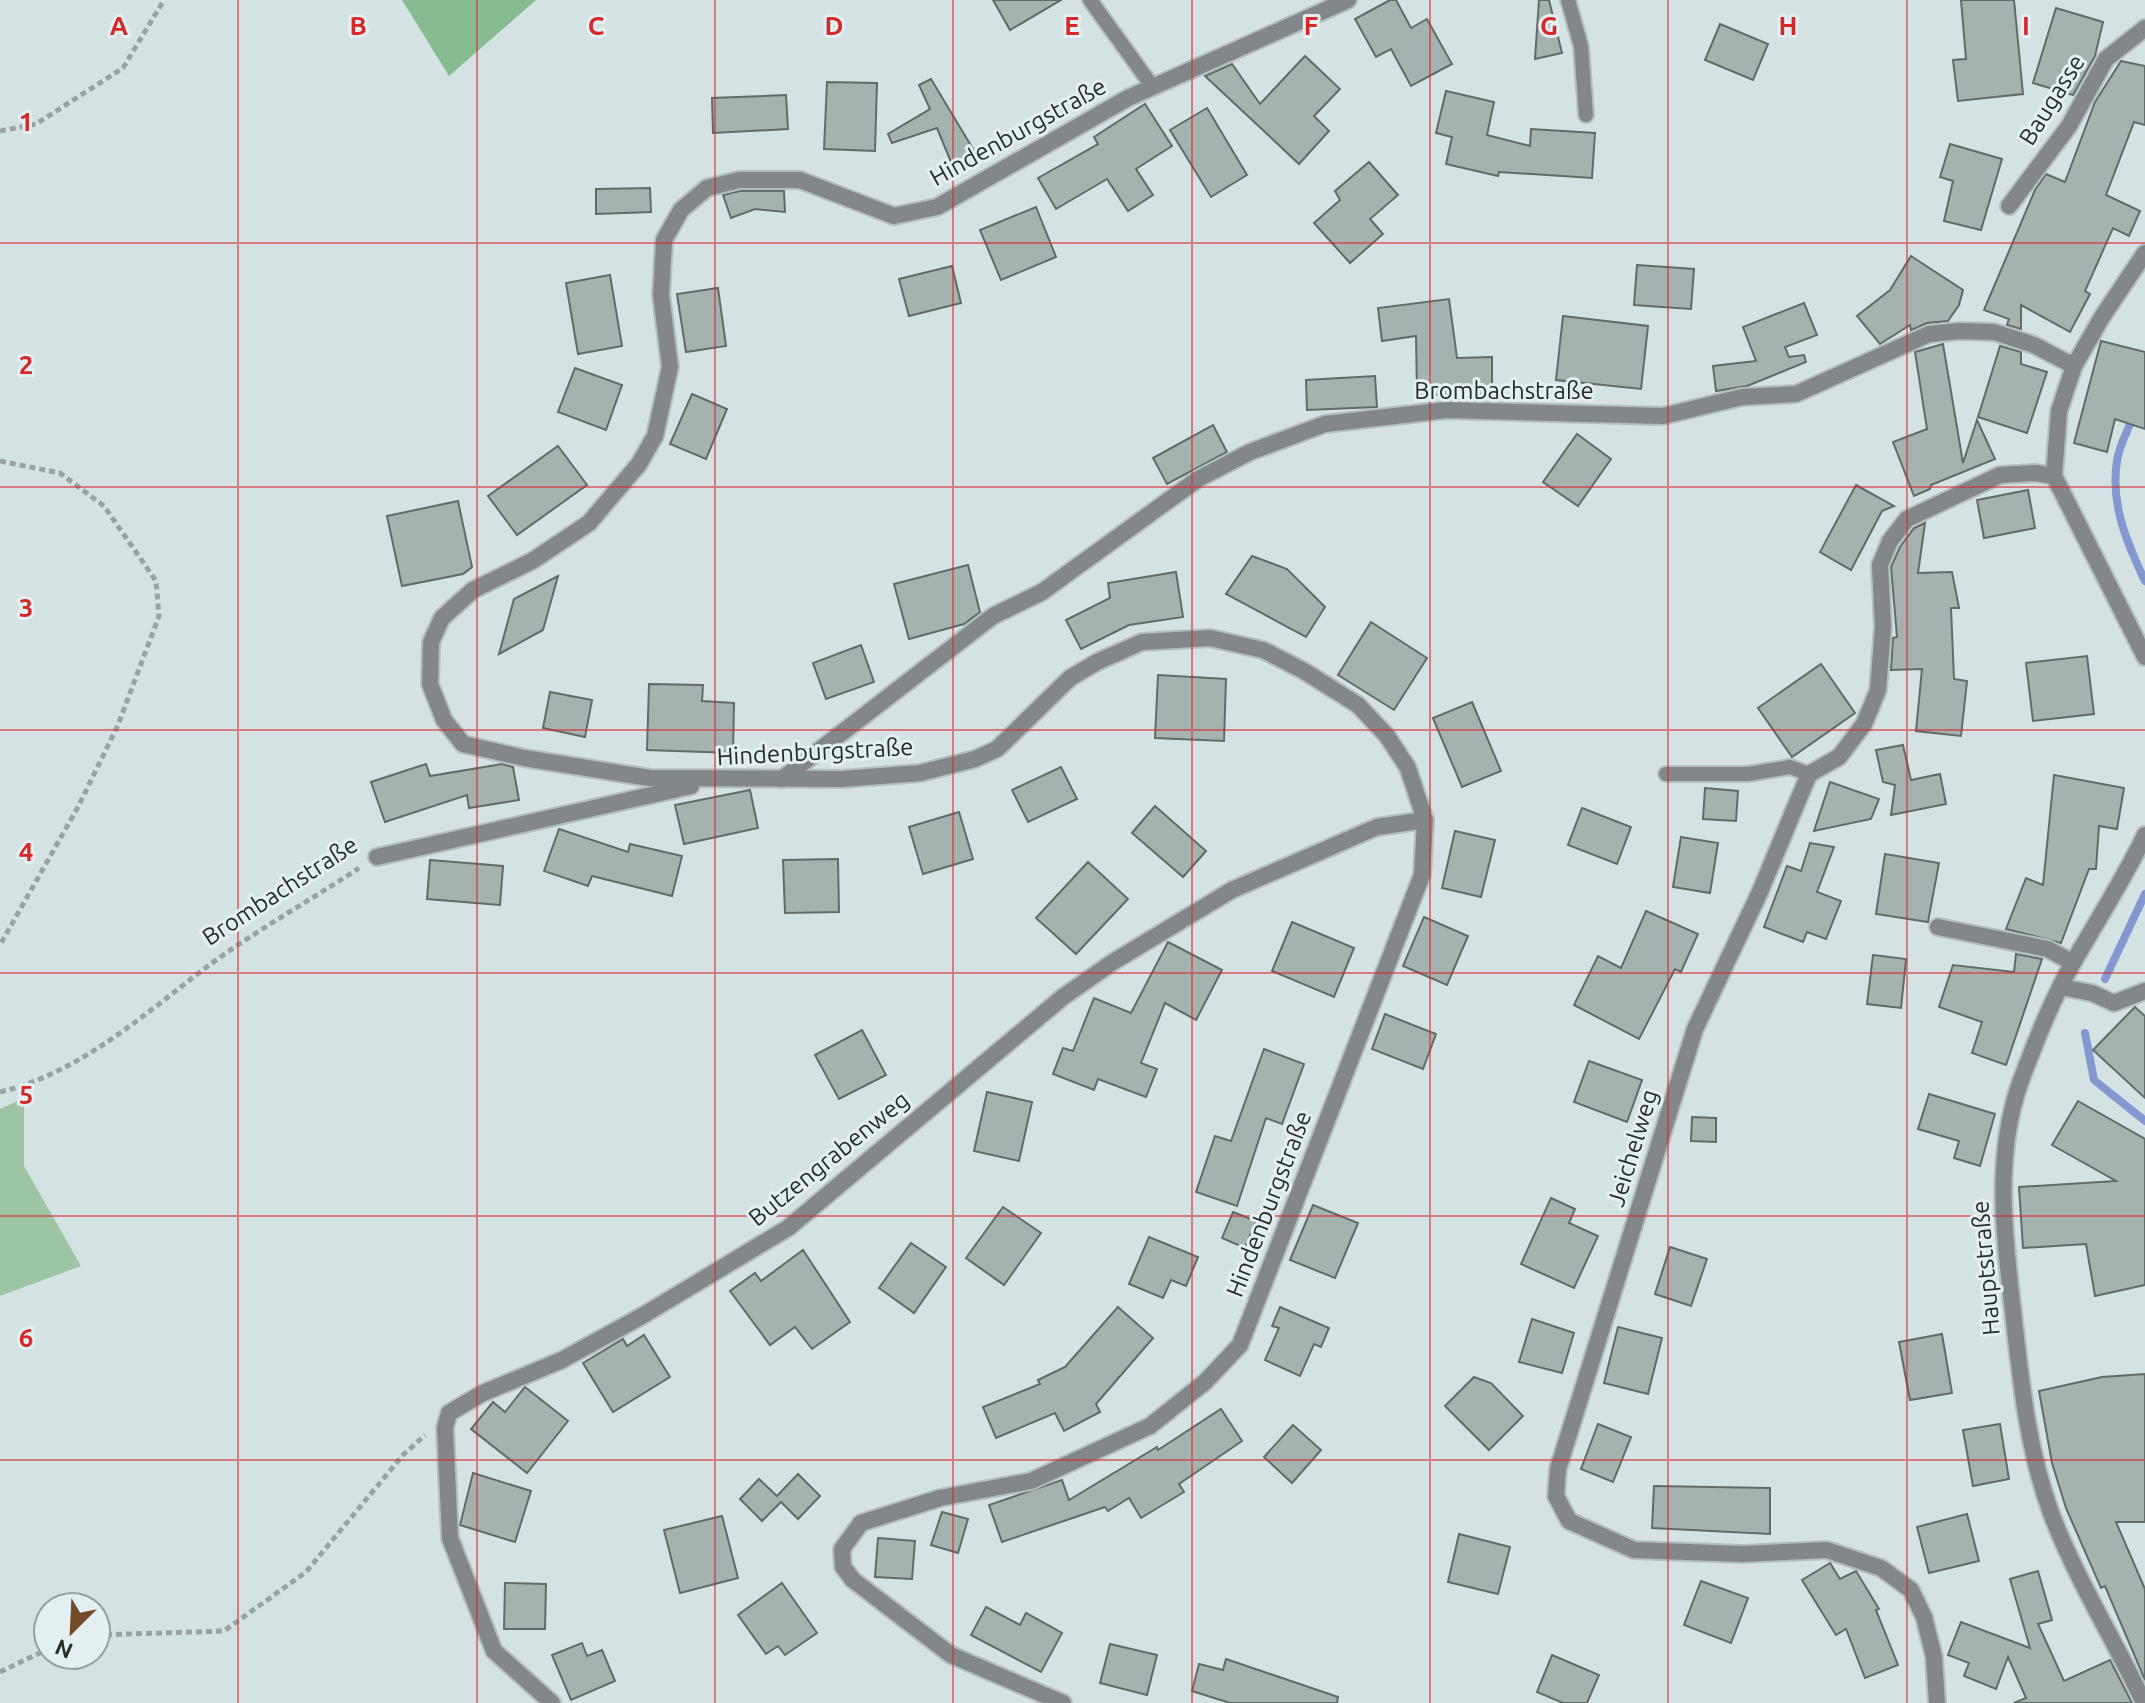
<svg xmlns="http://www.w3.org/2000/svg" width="2145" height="1703" font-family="Ubuntu,sans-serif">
<rect width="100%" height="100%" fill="#d5e2e4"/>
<path fill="#9dc5a4" d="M 24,1098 L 24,1166 L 81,1266 L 0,1296 L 0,1109 Z"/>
<path fill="#86bc90" d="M 402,0 L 536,0 L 449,76 Z"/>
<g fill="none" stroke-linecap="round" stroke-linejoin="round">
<g stroke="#8398cf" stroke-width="8">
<path d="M 2134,414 C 2129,429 2119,445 2117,461 C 2110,504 2127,543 2145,581"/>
<path d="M 2105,979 L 2145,894"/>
<path d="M 2085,1033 L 2094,1080 L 2145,1121"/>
</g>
</g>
<g fill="#a6b2af" stroke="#616c6a" stroke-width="2">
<path d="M 993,0 L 1061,0 L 1010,30 Z"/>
<path d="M 1390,0 L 1396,0 L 1411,28 L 1427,19 L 1452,64 L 1411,86 L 1391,49 L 1376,57 L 1355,19 Z"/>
<path d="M 1539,0 L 1549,0 L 1562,53 L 1535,59 Z"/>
<path d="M 1961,0 L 2014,0 L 2023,94 L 1958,101 L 1953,60 L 1966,59 Z"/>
<path d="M 2056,8 L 2103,22 L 2095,56 L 2073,95 L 2033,83 Z"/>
<path d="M 1720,24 L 1768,44 L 1753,80 L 1705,60 Z"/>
<path d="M 1305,56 L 1340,89 L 1314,116 L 1329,131 L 1299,164 L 1205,76 L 1232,64 L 1260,104 Z"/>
<path d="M 2121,61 L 2145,66 L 2145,125 L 2134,122 L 2106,195 L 2140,211 L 2129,236 L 2113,228 L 2085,291 L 2090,294 L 2070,332 L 2021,305 L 2021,329 L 2007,325 L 2009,319 L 1984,310 L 2035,190 L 2046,174 L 2065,182 L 2095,102 Z"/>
<path d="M 931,79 L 976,154 L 953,167 L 937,128 L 892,143 L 888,134 L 930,109 L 919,85 Z"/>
<path d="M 827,82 L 877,83 L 875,151 L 824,149 Z"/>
<path d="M 1446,91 L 1494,102 L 1487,135 L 1530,146 L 1531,129 L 1595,133 L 1592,178 L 1499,172 L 1498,176 L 1446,164 L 1452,137 L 1436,133 Z"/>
<path d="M 786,95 L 788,129 L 713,133 L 712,98 Z"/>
<path d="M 1145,104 L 1172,146 L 1136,169 L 1153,195 L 1128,211 L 1107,179 L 1056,209 L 1038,178 L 1098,144 L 1094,137 Z"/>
<path d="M 1207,108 L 1247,175 L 1211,197 L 1170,130 Z"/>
<path d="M 1950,144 L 2002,159 L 1981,230 L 1944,221 L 1953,181 L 1940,177 Z"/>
<path d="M 1369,162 L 1398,195 L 1370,219 L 1383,234 L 1350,263 L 1314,223 L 1340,200 L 1335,191 Z"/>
<path d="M 650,188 L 651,212 L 596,214 L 596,189 Z"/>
<path d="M 740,191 L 784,191 L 785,212 L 755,209 L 731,218 L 723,195 Z"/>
<path d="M 1036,207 L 1056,257 L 1001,280 L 980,230 Z"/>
<path d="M 1911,256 L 1963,290 L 1959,305 L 1948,321 L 1927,323 L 1911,330 L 1910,325 L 1880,344 L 1857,316 L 1890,290 Z"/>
<path d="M 1637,265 L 1694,269 L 1691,309 L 1634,305 Z"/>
<path d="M 952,266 L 961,303 L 909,316 L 899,279 Z"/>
<path d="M 610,275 L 622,346 L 578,354 L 566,283 Z"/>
<path d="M 718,288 L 726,346 L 686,352 L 677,294 Z"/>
<path d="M 1449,299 L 1457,358 L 1492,357 L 1492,394 L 1417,395 L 1416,336 L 1382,341 L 1378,308 Z"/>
<path d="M 1804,303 L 1817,335 L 1785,347 L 1789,357 L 1804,355 L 1806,362 L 1747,386 L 1716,391 L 1713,366 L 1756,361 L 1743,327 Z"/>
<path d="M 1563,316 L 1648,326 L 1641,389 L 1556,380 Z"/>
<path d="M 2101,341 L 2145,352 L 2145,429 L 2115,419 L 2107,452 L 2074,443 Z"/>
<path d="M 1943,344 L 1963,463 L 1977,420 L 1995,459 L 1931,485 L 1930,489 L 1914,496 L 1893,442 L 1927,429 L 1915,352 Z"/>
<path d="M 2000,346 L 2021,352 L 2021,364 L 2047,372 L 2027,433 L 1978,417 Z"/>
<path d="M 575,368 L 622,385 L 606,430 L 558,412 Z"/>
<path d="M 1375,376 L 1377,407 L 1307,410 L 1306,380 Z"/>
<path d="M 692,394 L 727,409 L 706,459 L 670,444 Z"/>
<path d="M 1213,425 L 1227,452 L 1167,484 L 1153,458 Z"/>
<path d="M 1577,434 L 1611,459 L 1578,506 L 1543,482 Z"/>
<path d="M 558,446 L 587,485 L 517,535 L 488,496 Z"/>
<path d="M 1856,485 L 1894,506 L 1882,511 L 1851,570 L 1820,552 Z"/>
<path d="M 2028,490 L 2035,528 L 1984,538 L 1977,500 Z"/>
<path d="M 458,501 L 472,567 L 463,574 L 402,586 L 387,516 Z"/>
<path d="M 1925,523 L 1918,573 L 1952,572 L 1959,608 L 1951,608 L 1954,679 L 1967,681 L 1961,736 L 1916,731 L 1922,669 L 1891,670 L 1893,638 L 1897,637 L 1891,567 L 1900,547 L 1914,528 Z"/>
<path d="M 1252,556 L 1287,569 L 1325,607 L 1306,637 L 1226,594 Z"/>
<path d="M 968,565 L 980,612 L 964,624 L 909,639 L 894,584 Z"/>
<path d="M 1176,572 L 1183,617 L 1129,625 L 1081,649 L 1066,620 L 1110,598 L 1108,583 Z"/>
<path d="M 558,576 L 543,630 L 499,654 L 514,599 Z"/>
<path d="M 1371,622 L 1427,658 L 1394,710 L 1338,675 Z"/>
<path d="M 861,645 L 874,682 L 826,699 L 813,663 Z"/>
<path d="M 2087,656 L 2094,714 L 2033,721 L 2026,663 Z"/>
<path d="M 1821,664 L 1855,713 L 1792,757 L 1758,708 Z"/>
<path d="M 1158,675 L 1226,679 L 1224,741 L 1155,738 Z"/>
<path d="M 649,684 L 703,685 L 702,701 L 734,703 L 733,753 L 647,750 Z"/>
<path d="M 550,692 L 592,700 L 585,737 L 543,728 Z"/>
<path d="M 1472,702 L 1501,771 L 1462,787 L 1433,718 Z"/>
<path d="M 1903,745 L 1911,780 L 1940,774 L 1946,804 L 1891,815 L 1895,785 L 1883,782 L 1876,750 Z"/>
<path d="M 426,764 L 430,776 L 502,764 L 513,767 L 519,800 L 469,808 L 467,795 L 385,822 L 371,782 Z"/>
<path d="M 1061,767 L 1077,799 L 1028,822 L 1012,790 Z"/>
<path d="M 2054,775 L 2124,788 L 2117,829 L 2099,826 L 2096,869 L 2089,869 L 2061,943 L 2006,929 L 2026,878 L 2043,885 Z"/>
<path d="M 1830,782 L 1879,799 L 1871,819 L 1814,831 Z"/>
<path d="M 1705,788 L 1738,791 L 1736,821 L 1703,819 Z"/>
<path d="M 750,790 L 758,828 L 684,844 L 675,805 Z"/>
<path d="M 1155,806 L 1206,851 L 1183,877 L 1132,833 Z"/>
<path d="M 1582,808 L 1631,827 L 1617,864 L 1568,845 Z"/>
<path d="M 959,812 L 973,859 L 923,874 L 909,827 Z"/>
<path d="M 559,829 L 628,852 L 630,844 L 682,856 L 672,896 L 592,876 L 588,886 L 544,871 Z"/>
<path d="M 1455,831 L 1495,840 L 1481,897 L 1442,888 Z"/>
<path d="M 1681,837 L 1718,843 L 1710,893 L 1673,887 Z"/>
<path d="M 1810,843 L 1834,847 L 1817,892 L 1841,901 L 1826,939 L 1807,932 L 1803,942 L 1764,927 L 1787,866 L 1801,871 Z"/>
<path d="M 1885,854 L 1939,863 L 1928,922 L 1876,914 Z"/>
<path d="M 838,859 L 839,912 L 785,913 L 783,860 Z"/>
<path d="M 430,860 L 503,866 L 500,905 L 427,899 Z"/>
<path d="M 1088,862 L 1128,899 L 1076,954 L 1036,918 Z"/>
<path d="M 1646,911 L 1698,934 L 1681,972 L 1675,969 L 1639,1039 L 1574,1005 L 1598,956 L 1621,968 Z"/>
<path d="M 1424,917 L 1468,936 L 1447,985 L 1403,966 Z"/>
<path d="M 1292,922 L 1354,948 L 1334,997 L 1272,971 Z"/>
<path d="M 1168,942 L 1222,970 L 1196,1020 L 1165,1003 L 1141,1063 L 1157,1069 L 1146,1097 L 1098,1079 L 1094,1090 L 1053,1074 L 1063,1048 L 1073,1051 L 1094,998 L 1131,1013 Z"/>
<path d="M 2016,954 L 2042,959 L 2006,1065 L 1972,1053 L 1982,1022 L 1939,1007 L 1953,965 L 2014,972 Z"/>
<path d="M 1873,955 L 1906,959 L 1901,1008 L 1867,1004 Z"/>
<path d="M 2135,1007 L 2145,1016 L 2145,1098 L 2093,1050 Z"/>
<path d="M 1385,1014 L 1436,1034 L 1423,1069 L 1372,1049 Z"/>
<path d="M 862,1030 L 886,1075 L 839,1099 L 815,1055 Z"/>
<path d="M 1264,1049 L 1304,1064 L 1282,1124 L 1266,1118 L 1237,1206 L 1196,1192 L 1215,1136 L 1231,1141 Z"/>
<path d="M 1589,1061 L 1642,1080 L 1627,1122 L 1574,1102 Z"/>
<path d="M 987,1092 L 1032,1102 L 1019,1161 L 974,1151 Z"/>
<path d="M 1929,1094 L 1995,1114 L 1980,1166 L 1954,1158 L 1959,1141 L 1918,1129 Z"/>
<path d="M 2078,1101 L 2145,1139 L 2145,1285 L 2095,1296 L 2086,1244 L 2023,1248 L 2019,1187 L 2116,1181 L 2052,1145 Z"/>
<path d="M 1692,1117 L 1716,1118 L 1716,1142 L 1691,1141 Z"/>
<path d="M 1551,1198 L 1575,1209 L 1569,1223 L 1598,1236 L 1574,1288 L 1521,1264 Z"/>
<path d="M 1313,1205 L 1358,1223 L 1335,1278 L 1290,1260 Z"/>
<path d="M 1003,1207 L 1041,1233 L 1004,1285 L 966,1258 Z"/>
<path d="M 1233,1212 L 1256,1221 L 1245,1248 L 1222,1238 Z"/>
<path d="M 1149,1237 L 1198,1257 L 1186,1286 L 1171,1280 L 1163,1298 L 1129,1284 Z"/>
<path d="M 911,1243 L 946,1267 L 914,1313 L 879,1288 Z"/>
<path d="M 1670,1247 L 1707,1259 L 1691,1306 L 1655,1294 Z"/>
<path d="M 803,1250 L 850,1322 L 812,1349 L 795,1327 L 770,1345 L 730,1291 L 755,1273 L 761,1281 Z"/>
<path d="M 1118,1307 L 1153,1338 L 1096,1404 L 1100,1412 L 1064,1431 L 1055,1413 L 996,1438 L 983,1407 L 1040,1384 L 1038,1380 L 1065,1367 Z"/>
<path d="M 1280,1307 L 1329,1328 L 1321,1347 L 1314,1344 L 1300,1376 L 1265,1360 L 1279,1328 L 1272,1326 Z"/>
<path d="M 1532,1319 L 1574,1333 L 1562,1373 L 1519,1362 Z"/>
<path d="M 1618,1327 L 1662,1338 L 1648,1394 L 1604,1383 Z"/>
<path d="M 1942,1334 L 1952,1393 L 1910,1400 L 1899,1342 Z"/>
<path d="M 644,1335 L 670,1377 L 613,1412 L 583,1363 L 623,1339 L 627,1346 Z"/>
<path d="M 2145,1374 L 2145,1522 L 2116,1522 L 2145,1589 L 2145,1680 L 2105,1586 L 2101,1588 L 2066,1508 L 2052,1463 L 2039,1391 L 2102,1377 Z"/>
<path d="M 1474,1377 L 1491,1383 L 1523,1416 L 1489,1450 L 1445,1406 Z"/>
<path d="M 525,1387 L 568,1421 L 527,1473 L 471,1429 L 493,1402 L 505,1412 Z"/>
<path d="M 1221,1409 L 1242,1441 L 1179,1484 L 1184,1492 L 1141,1518 L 1129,1498 L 1108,1511 L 1105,1507 L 1002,1542 L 989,1505 L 1062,1480 L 1069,1500 L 1157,1447 L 1158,1450 Z"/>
<path d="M 1598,1424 L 1631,1437 L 1613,1482 L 1581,1469 Z"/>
<path d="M 2000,1424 L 2009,1479 L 1973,1486 L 1963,1430 Z"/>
<path d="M 1293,1425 L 1321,1450 L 1292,1483 L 1264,1457 Z"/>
<path d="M 473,1473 L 531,1491 L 515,1542 L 460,1525 Z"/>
<path d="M 798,1474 L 820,1496 L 798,1519 L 781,1502 L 762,1521 L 740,1499 L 759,1479 L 777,1496 Z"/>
<path d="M 1654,1486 L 1770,1488 L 1770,1534 L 1652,1528 Z"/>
<path d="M 942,1512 L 968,1519 L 958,1553 L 931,1545 Z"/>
<path d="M 1967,1514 L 1979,1561 L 1929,1573 L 1917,1527 Z"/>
<path d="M 722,1516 L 738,1578 L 680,1593 L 664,1530 Z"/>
<path d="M 1459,1534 L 1510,1547 L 1498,1594 L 1448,1582 Z"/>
<path d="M 878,1538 L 915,1541 L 912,1579 L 875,1577 Z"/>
<path d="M 1830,1563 L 1840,1579 L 1856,1571 L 1879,1609 L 1876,1610 L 1898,1665 L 1865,1678 L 1846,1629 L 1836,1635 L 1802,1580 Z"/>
<path d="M 2038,1571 L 2052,1620 L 2038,1624 L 2064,1681 L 2110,1660 L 2132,1703 L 2014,1703 L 2026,1698 L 2008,1657 L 1996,1689 L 1964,1676 L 1969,1663 L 1948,1655 L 1961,1622 L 2030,1648 L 2010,1579 Z"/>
<path d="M 1701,1581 L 1748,1598 L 1731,1643 L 1684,1625 Z"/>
<path d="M 505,1583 L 546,1584 L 545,1629 L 504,1629 Z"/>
<path d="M 782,1583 L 817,1633 L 785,1655 L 778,1646 L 766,1654 L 738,1615 Z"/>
<path d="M 986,1607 L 1020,1625 L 1026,1613 L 1062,1633 L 1041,1672 L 971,1635 Z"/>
<path d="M 582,1643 L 587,1656 L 602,1650 L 615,1681 L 571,1700 L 552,1655 Z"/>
<path d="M 1110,1644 L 1157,1655 L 1147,1695 L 1100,1683 Z"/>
<path d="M 1552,1655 L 1599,1675 L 1587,1703 L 1563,1703 L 1537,1692 Z"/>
<path d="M 1226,1659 L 1338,1697 L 1337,1703 L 1230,1703 L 1192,1691 L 1199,1664 L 1223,1670 Z"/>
</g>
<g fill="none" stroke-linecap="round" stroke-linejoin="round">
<defs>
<g id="lane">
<path d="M 1090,0 L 1152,86"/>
<path d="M 1568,0 L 1581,46 L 1586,115"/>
<path d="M 1666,774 L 1748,774 L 1790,767 L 1809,774"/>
</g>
<g id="street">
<path d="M 2009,206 L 2069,126 L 2106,59 L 2145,28"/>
<path d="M 2145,253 L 2102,317 L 2074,366 L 2059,411 L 2054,476 L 2145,657"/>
<path d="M 782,779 L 993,616 L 1042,592 L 1198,479 L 1250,452 L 1325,424 L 1447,410 L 1663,416 L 1742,397 L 1796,394 L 1929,334 L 1959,331 L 1994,332 L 2034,345 L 2074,366"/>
<path d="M 377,857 L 691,786"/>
<path d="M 1938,927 L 2048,949 L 2073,963"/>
<path d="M 2061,987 L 2092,993 L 2114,1003 L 2145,991"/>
<path d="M 552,1703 L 494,1651 L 450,1538 L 445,1428 L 449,1413 L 483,1393 L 562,1360 L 642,1316 L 788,1228 L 1063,997 L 1113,962 L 1232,890 L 1377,827 L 1425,820"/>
<path d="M 1063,1703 L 951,1655 L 853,1580 L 843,1567 L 842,1549 L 861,1523 L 940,1498 L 1031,1481 L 1150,1426 L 1205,1382 L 1240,1345 L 1422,875 L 1425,820 L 1408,768 L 1387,736 L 1358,705 L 1304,671 L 1263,650 L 1210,638 L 1142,642 L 1097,662 L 1070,678 L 997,749 L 975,759 L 920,773 L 842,779 L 650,778 L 524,758 L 463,744 L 444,720 L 430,684 L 431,642 L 442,618 L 473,590 L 532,561 L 589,523 L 639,464 L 655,436 L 670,367 L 661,295 L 664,240 L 681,210 L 707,188 L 739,180 L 800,180 L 894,216 L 937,207 L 1128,98 L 1348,0"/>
<path d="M 1937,1703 L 1934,1657 L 1924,1617 L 1911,1590 L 1881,1568 L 1827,1550 L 1742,1554 L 1634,1550 L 1569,1521 L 1556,1496 L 1558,1469 L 1695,1029 L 1759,894 L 1809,774 L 1839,757 L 1864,724 L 1878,690 L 1883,627 L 1880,565 L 1890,541 L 1907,519 L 2000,475 L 2036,473 L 2054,476"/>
<path d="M 2144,1703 C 2114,1639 2076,1579 2051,1513 C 2029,1453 2022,1391 2015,1329 C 2006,1247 1992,1163 2020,1083 C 2035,1043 2052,999 2074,961 C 2098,919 2124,879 2145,835"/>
</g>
</defs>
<use href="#lane" stroke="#b2bebf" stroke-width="18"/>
<use href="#street" stroke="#b2bebf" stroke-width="20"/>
<g stroke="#99a3a4" stroke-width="5" stroke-dasharray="6 4" stroke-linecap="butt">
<path d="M 0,131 L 36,124 L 123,68 L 164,0"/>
<path d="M 0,461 L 60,473 L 104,506 L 156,581 L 159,616 L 118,725 L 78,807 L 0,945"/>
<path d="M 0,1092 C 79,1073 141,1017 204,969 C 253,932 308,902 359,868"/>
<path d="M 96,1635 L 224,1631 L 306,1572 L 403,1455 L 425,1435"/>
<path d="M 0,1672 L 48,1649"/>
</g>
<use href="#lane" stroke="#838789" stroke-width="14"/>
<use href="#street" stroke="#838789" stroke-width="16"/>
</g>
<path fill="none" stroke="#d62828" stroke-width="2" stroke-opacity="0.55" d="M 238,0 L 238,1703M 477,0 L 477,1703M 715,0 L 715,1703M 953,0 L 953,1703M 1192,0 L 1192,1703M 1430,0 L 1430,1703M 1668,0 L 1668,1703M 1907,0 L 1907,1703M 0,243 L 2145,243M 0,487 L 2145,487M 0,730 L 2145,730M 0,973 L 2145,973M 0,1216 L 2145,1216M 0,1460 L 2145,1460"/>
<g text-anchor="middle" stroke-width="6" stroke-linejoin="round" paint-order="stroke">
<g font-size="24" fill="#272c2c" stroke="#e3eff1">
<text transform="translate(2052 100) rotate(-58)" y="8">Baugasse</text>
<text transform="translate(1018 132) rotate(-29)" y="8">Hindenburgstraße</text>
<text x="1504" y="399">Brombachstraße</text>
<text transform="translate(815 752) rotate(-3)" y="8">Hindenburgstraße</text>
<text transform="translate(280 891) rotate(-33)" y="8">Brombachstraße</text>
<text transform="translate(1633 1148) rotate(-73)" y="8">Jeichelweg</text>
<text transform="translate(829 1159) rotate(-39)" y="8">Butzengrabenweg</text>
<text transform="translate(1269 1204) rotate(-69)" y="8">Hindenburgstraße</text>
<text transform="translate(1986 1268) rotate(-95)" y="8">Hauptstraße</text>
</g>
</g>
<g font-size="26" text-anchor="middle" font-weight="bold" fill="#d62828" stroke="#e3eff1" stroke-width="6" stroke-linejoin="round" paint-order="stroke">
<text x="119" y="35">A</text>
<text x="358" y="35">B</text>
<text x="596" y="35">C</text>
<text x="834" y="35">D</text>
<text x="1072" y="35">E</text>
<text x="1311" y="35">F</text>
<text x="1549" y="35">G</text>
<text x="1788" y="35">H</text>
<text x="2026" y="35">I</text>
<text x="26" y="131">1</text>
<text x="26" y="374">2</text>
<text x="26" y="617">3</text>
<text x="26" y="861">4</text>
<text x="26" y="1104">5</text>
<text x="26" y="1347">6</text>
</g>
<g transform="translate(72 1631) rotate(204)"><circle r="38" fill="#e3eff1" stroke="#98a1a2" stroke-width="2"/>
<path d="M0-6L14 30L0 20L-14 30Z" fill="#724c29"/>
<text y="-12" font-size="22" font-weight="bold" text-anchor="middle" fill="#272c2c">N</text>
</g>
</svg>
